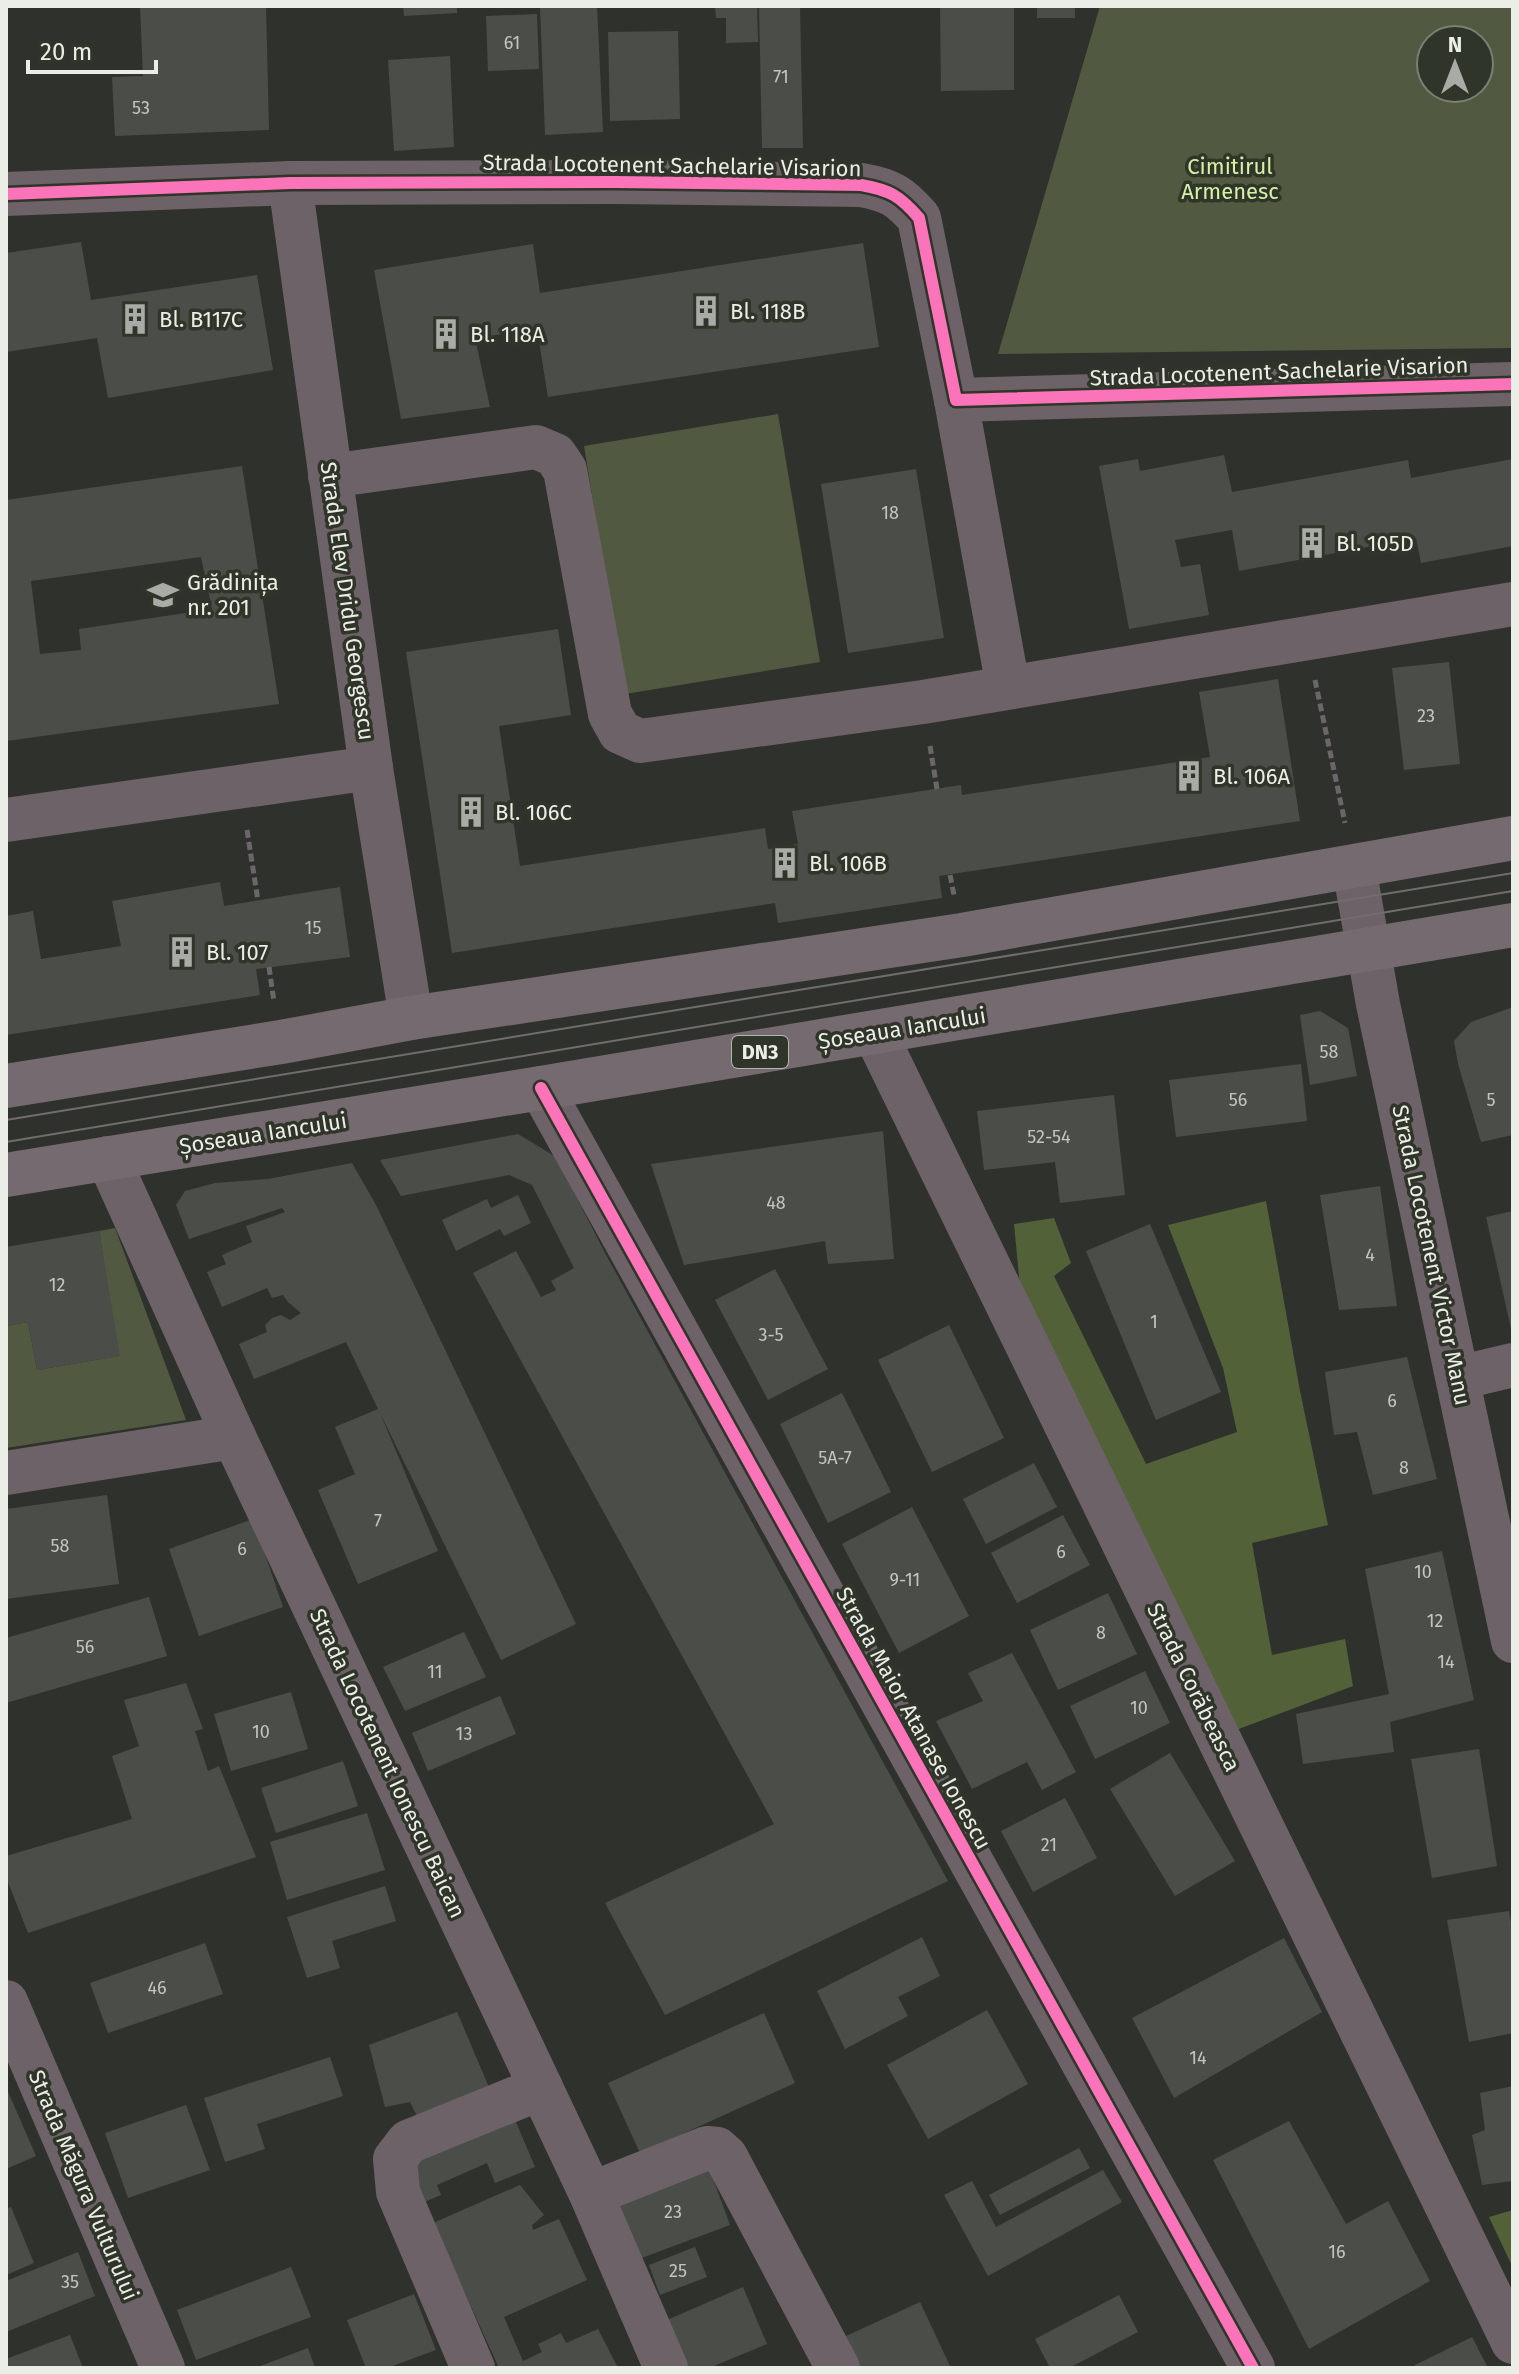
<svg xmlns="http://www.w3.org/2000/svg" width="1519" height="2374" font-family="'Fira Sans',sans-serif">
<rect width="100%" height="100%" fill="#2f322c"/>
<g fill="#515a41" fill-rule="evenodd">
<path d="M 1100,6 L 1513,6 L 1513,348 L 998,354 ZM 1431,40 L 1479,40 L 1479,88 L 1431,88 Z"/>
<path d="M 778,414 L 820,662 L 625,694 L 584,446 Z"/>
<path d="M 115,1228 L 186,1420 L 6,1448 L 6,1326 L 28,1322 L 37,1370 L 119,1356 L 99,1231 Z"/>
</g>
<g fill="#536139">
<path d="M 1266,1201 L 1300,1391 L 1328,1525 L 1252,1543 L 1272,1655 L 1345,1639 L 1353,1686 L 1236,1730 L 1021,1297 L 1014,1224 L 1054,1218 L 1071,1263 L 1054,1276 L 1146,1464 L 1237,1432 L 1223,1368 L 1168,1225 Z"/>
<path d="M 1513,2210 L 1513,2268 L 1489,2217 Z"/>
</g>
<g fill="#4b4e48" fill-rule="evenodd">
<path d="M 140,6 L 266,6 L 269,130 L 115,136 L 112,77 L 143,76 Z"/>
<path d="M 403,6 L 457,6 L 457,13 L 404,16 Z"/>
<path d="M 540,6 L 597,6 L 603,132 L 545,135 Z"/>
<path d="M 715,6 L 757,6 L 758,42 L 726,43 L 726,18 L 716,18 Z"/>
<path d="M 759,6 L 800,6 L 803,148 L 762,148 Z"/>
<path d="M 940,6 L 1014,6 L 1014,90 L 941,91 Z"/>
<rect x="1037" y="6" width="38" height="12"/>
<path d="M 537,14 L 539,69 L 488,71 L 486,16 Z"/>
<path d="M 678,31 L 680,119 L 610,121 L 608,32 Z"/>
<path d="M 450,56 L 454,147 L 394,151 L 388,60 Z"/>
<path d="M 81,242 L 91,300 L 257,275 L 273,370 L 108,398 L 97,338 L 6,352 L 6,253 Z"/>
<path d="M 863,243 L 879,347 L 548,397 L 537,329 L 475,338 L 490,407 L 401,419 L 374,270 L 533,244 L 540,293 Z"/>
<path d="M 1224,455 L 1232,492 L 1408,460 L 1411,478 L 1513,459 L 1513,546 L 1421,563 L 1416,538 L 1239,571 L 1232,530 L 1175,540 L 1181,567 L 1200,564 L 1209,615 L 1129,629 L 1099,466 L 1138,459 L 1140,471 Z"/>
<path d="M 242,466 L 279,704 L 6,741 L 6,500 ZM 201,557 L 212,609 L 79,629 L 81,650 L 40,654 L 31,581 Z"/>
<path d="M 916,469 L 944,638 L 848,653 L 821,484 Z"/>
<path d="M 558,629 L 571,715 L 499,726 L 520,866 L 765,828 L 768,849 L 798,844 L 792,811 L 961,785 L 962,795 L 1210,757 L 1199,692 L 1278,679 L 1300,821 L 939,876 L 942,898 L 778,923 L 775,903 L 452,953 L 406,652 Z"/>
<path d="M 1449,662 L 1460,764 L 1404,770 L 1392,668 Z"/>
<path d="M 220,882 L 224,906 L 340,887 L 350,957 L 256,969 L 260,995 L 6,1035 L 6,916 L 33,911 L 41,959 L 121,946 L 112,901 Z"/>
<path d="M 1513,1007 L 1513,1135 L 1481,1142 L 1458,1064 L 1454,1041 L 1471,1022 Z"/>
<path d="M 1320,1011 L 1348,1028 L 1357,1076 L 1310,1085 L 1300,1015 Z"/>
<path d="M 1301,1064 L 1307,1121 L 1176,1137 L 1169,1080 Z"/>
<path d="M 1114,1095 L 1125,1195 L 1060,1203 L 1055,1162 L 984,1170 L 977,1111 Z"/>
<path d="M 883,1131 L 894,1259 L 828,1264 L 825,1241 L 684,1265 L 651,1164 Z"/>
<path d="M 518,1134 L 556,1157 L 605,1253 L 948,1881 L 665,2015 L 605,1903 L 774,1824 L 473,1273 L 516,1251 L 541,1297 L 556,1290 L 551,1281 L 574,1268 L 532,1185 L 509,1175 L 401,1196 L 380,1160 Z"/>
<path d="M 352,1163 L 376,1205 L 576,1624 L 501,1660 L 380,1413 L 438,1551 L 358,1584 L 318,1490 L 355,1474 L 335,1427 L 378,1409 L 346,1342 L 254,1379 L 239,1344 L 267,1332 L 265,1325 L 272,1318 L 281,1315 L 290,1320 L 301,1313 L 288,1302 L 283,1295 L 272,1298 L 267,1288 L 222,1307 L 207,1272 L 226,1264 L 222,1255 L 252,1242 L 246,1226 L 285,1212 L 282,1208 L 189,1239 L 176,1205 L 185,1191 L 215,1183 L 268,1179 Z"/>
<path d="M 1380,1186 L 1397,1306 L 1339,1310 L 1320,1195 Z"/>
<path d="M 518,1195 L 531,1223 L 504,1236 L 500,1229 L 456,1251 L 442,1220 L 487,1199 L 491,1208 Z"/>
<path d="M 1513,1211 L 1513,1333 L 1512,1333 L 1486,1217 Z"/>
<path d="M 1150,1224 L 1221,1392 L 1156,1420 L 1086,1251 Z"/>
<path d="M 99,1231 L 120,1356 L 37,1370 L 28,1322 L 6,1326 L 6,1247 Z"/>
<path d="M 775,1269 L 828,1369 L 768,1400 L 715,1300 Z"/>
<path d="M 949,1325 L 1004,1438 L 932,1472 L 878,1360 Z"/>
<path d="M 1407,1357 L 1437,1479 L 1373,1495 L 1357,1432 L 1334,1435 L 1325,1372 Z"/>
<path d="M 842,1393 L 891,1492 L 828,1523 L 780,1424 Z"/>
<path d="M 1034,1463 L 1057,1507 L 986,1544 L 963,1499 Z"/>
<path d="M 107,1495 L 119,1584 L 6,1599 L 6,1509 Z"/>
<path d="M 912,1507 L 969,1616 L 899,1653 L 842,1544 Z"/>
<path d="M 1063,1515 L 1090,1565 L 1017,1603 L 991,1553 Z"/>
<path d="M 253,1519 L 283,1607 L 199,1636 L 169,1549 Z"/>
<path d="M 1442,1551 L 1474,1700 L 1390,1722 L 1394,1752 L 1303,1764 L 1296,1714 L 1389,1694 L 1365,1569 Z"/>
<path d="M 1108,1593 L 1137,1654 L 1058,1690 L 1030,1630 Z"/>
<path d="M 149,1597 L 167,1656 L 6,1703 L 6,1638 Z"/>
<path d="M 464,1632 L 486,1677 L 405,1711 L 383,1667 Z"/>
<path d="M 1012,1653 L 1076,1772 L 1042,1790 L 1027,1762 L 972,1789 L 936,1721 L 983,1701 L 968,1673 Z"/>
<path d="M 1145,1671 L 1170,1723 L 1095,1759 L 1070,1706 Z"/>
<path d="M 186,1683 L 203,1729 L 195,1731 L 208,1771 L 219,1766 L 256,1857 L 28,1933 L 6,1877 L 6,1856 L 132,1819 L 112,1756 L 139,1746 L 124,1700 Z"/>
<path d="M 291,1692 L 308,1749 L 231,1771 L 214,1714 Z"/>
<path d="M 500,1696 L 516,1734 L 428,1771 L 412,1733 Z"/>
<path d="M 1479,1749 L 1497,1866 L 1432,1878 L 1411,1759 Z"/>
<path d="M 1170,1753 L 1235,1861 L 1175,1896 L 1110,1789 Z"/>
<path d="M 343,1761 L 358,1806 L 276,1833 L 261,1788 Z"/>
<path d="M 1065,1798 L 1097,1858 L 1033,1892 L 1001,1831 Z"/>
<path d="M 367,1813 L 385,1870 L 287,1900 L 270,1842 Z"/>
<path d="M 385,1886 L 396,1921 L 332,1941 L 340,1968 L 307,1978 L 287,1917 Z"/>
<path d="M 1509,1911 L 1513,1933 L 1513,2033 L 1469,2042 L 1447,1920 Z"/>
<path d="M 922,1937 L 940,1976 L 898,1997 L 908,2016 L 845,2049 L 817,1991 Z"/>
<path d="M 1284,1938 L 1322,2012 L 1174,2098 L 1132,2018 Z"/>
<path d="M 205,1943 L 223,1994 L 108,2033 L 90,1983 Z"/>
<path d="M 987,2010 L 1028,2084 L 928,2139 L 887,2065 Z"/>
<path d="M 457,2012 L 494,2099 L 423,2128 L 410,2102 L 385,2107 L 369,2045 Z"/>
<path d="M 764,2013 L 795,2083 L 640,2153 L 608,2083 Z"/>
<path d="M 330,2057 L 343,2096 L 257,2124 L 265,2149 L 225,2162 L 204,2098 Z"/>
<path d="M 1513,2086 L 1513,2181 L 1482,2185 L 1472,2135 L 1485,2130 L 1480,2093 Z"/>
<path d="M 6,2087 L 36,2156 L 6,2169 Z"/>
<path d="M 186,2105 L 210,2170 L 128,2198 L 105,2133 Z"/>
<path d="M 511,2110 L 535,2167 L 495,2183 L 487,2163 L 437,2185 L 441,2195 L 417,2205 L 406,2155 Z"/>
<path d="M 1289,2121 L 1346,2224 L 1388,2201 L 1430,2281 L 1309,2349 L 1213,2160 Z"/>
<path d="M 1079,2148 L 1090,2168 L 1000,2215 L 989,2195 Z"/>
<path d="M 708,2165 L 730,2225 L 639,2259 L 617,2200 Z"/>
<path d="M 1103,2170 L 1122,2202 L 988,2276 L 944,2195 L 972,2181 L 996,2227 Z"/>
<path d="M 520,2185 L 544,2215 L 532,2225 L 533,2230 L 559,2219 L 587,2280 L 504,2317 L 523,2361 L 542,2352 L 538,2344 L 561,2333 L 566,2343 L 598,2329 L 618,2368 L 499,2368 L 433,2223 Z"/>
<path d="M 11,2207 L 34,2263 L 6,2275 L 6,2209 Z"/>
<path d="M 695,2247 L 707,2277 L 660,2295 L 649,2265 Z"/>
<path d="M 78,2252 L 95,2296 L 6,2332 L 6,2281 Z"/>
<path d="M 291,2267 L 311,2317 L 196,2360 L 177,2310 Z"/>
<path d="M 743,2287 L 767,2344 L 709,2368 L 687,2368 L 667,2320 Z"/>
<path d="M 414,2294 L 436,2350 L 387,2368 L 366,2368 L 347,2320 Z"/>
<path d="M 1119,2295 L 1138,2332 L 1069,2368 L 1050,2368 L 1035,2339 Z"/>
<path d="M 920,2302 L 950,2366 L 945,2368 L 860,2368 L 846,2336 Z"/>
<path d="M 70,2335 L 83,2368 L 6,2368 L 6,2359 Z"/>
<path d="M 1472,2337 L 1488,2368 L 1416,2368 L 1415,2365 Z"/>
<path d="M 308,2348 L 315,2368 L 255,2368 Z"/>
</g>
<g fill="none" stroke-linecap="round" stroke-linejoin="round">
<g stroke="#6b6668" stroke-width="5" stroke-dasharray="8 4" stroke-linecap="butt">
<path d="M 1315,680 L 1345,823"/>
<path d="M 930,746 L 937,789"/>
<path d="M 247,830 L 258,901"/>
<path d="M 950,875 L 954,895"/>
<path d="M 269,967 L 274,1002"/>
</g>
<g stroke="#6d6268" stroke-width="44">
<path d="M 290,183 L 371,768 L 411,1018"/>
<path d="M 6,194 L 290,183 L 615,182 L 861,185 C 890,190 900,196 919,218 L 956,400 L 1008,687"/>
<path d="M 956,400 L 1513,384"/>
<path d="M 330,476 L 536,447 L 555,455 L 565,470 L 610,714 L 620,732 L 640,741 L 923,702 L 1513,604"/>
<path d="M 6,820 L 371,768"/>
<path d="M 1354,867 L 1378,1004 L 1513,1641"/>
<path d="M 875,1033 L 1513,2342"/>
<path d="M 541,1088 L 1253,2368"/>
<path d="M 108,1158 L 234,1437 L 591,2194 L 666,2368"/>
<path d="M 1458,1378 L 1513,1365"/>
<path d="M 6,1473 L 234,1437"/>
<path d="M 6,2002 L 163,2368"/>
<path d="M 591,2194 L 707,2148 L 717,2149 L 726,2157 L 838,2368"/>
<path d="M 473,2368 L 398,2192 L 395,2159 L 408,2142 L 541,2088"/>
</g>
<g stroke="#766a71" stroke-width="44">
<path d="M 6,1086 L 281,1042 L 411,1018 L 962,935 L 1513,838"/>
<path d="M 6,1175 L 541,1088 L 1513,925"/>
</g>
<g stroke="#706d6c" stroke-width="2">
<path d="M 6,1120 L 1513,873"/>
<path d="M 6,1142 L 1513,891"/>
</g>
<defs>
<g id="cycleway">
<path d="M 6,194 L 290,183 L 615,182 L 861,185 C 890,190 900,196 919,218 L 956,400 L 1513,384"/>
<path d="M 541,1088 L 1253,2368"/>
</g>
</defs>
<use href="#cycleway" stroke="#303529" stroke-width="17"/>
<use href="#cycleway" stroke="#fb73b8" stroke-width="12"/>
</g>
<defs>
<symbol id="building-bare" viewBox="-9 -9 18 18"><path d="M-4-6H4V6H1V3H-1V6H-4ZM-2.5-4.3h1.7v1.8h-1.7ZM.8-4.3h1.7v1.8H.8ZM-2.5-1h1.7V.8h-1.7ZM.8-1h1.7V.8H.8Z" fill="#a9aca6" stroke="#303529" stroke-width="2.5" paint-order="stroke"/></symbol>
<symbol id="school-bare" viewBox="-9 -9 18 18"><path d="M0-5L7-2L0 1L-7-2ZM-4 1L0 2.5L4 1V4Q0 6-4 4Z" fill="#a9aca6" stroke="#303529" stroke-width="2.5" paint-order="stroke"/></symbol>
</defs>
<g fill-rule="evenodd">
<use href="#building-bare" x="684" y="289" width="44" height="44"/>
<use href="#building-bare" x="113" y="297" width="44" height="44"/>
<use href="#building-bare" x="424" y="312" width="44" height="44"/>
<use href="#building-bare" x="1290" y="521" width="44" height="44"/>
<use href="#school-bare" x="141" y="573" width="44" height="44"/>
<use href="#building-bare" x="1167" y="754" width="44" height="44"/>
<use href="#building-bare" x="449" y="790" width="44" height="44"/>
<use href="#building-bare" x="763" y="841" width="44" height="44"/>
<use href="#building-bare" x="160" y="930" width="44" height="44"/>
</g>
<g text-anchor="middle" stroke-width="7" stroke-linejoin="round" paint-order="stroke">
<g font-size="18" fill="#c3c6bf">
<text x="512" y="49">61</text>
<text x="781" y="83">71</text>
<text x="141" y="114">53</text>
<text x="890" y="519">18</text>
<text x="1426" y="722">23</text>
<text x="313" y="934">15</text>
<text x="1329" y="1058">58</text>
<text x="1238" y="1106">56</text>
<text x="1491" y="1106">5</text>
<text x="1049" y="1143">52-54</text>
<text x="776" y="1209">48</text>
<text x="1370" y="1261">4</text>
<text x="57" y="1291">12</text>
<text x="1154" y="1328">1</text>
<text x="771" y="1341">3-5</text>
<text x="1392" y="1407">6</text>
<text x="835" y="1464">5A-7</text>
<text x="1404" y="1474">8</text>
<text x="378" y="1527">7</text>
<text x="60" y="1552">58</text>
<text x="242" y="1555">6</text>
<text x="1061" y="1558">6</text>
<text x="1423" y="1578">10</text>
<text x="905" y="1586">9-11</text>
<text x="1435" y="1627">12</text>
<text x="1101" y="1639">8</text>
<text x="85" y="1653">56</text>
<text x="1446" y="1668">14</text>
<text x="435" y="1678">11</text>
<text x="1139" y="1714">10</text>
<text x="261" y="1738">10</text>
<text x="464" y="1740">13</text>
<text x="1049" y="1851">21</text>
<text x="157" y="1994">46</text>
<text x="1198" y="2064">14</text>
<text x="673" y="2218">23</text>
<text x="1337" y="2258">16</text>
<text x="678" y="2277">25</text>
<text x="70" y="2288">35</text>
</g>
<rect fill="#303529" stroke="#b3b6ae" stroke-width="2" x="732" y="1036" width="56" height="32" rx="6"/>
<g font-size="20" font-weight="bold" fill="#ebeee7">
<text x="760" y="1059">DN3</text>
</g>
<g font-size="22" fill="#ebeee7" stroke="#303529">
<text transform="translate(672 165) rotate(1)" y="8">Strada Locotenent Sachelarie Visarion</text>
<text transform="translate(1279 371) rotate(-2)" y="8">Strada Locotenent Sachelarie Visarion</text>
<text transform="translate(348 601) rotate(82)" y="8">Strada Elev Dridu Georgescu</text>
<text transform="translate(902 1028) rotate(-9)" y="8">Șoseaua Iancului</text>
<text transform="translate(263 1133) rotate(-9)" y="8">Șoseaua Iancului</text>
<text transform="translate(1432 1255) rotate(78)" y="8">Strada Locotenent Victor Manu</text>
<text transform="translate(1194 1687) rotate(64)" y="8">Strada Corăbeasca</text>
<text transform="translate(914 1718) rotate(61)" y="8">Strada Maior Atanase Ionescu</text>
<text transform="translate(388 1763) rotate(65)" y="8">Strada Locotenent Ionescu Baican</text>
<text transform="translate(84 2185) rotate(67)" y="8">Strada Măgura Vulturului</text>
</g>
<g font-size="22" fill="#d6f0a6" stroke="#303529">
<text x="1230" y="174">Cimitirul<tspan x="1230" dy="25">Armenesc</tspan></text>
</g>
<g font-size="22" fill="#ebeee7" stroke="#303529" text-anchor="start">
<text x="730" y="319">Bl. 118B</text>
<text x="159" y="327">Bl. B117C</text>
<text x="470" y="342">Bl. 118A</text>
<text x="1336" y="551">Bl. 105D</text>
<text x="187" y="590">Grădinița<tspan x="187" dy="25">nr. 201</tspan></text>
<text x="1213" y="784">Bl. 106A</text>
<text x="495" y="820">Bl. 106C</text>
<text x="809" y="871">Bl. 106B</text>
<text x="206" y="960">Bl. 107</text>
</g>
</g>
<rect width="1519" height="2374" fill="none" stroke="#ebeee7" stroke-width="16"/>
<g transform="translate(1455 64)"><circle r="38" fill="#303529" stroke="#7b7f75" stroke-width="2"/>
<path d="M0-6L14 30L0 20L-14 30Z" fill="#a9aca6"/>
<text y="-12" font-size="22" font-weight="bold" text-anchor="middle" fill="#ebeee7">N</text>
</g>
<path d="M28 60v12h128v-12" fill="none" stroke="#ebeee7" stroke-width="4"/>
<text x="40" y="60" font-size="24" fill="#ebeee7" stroke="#303529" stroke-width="6" paint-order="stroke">20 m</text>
</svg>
